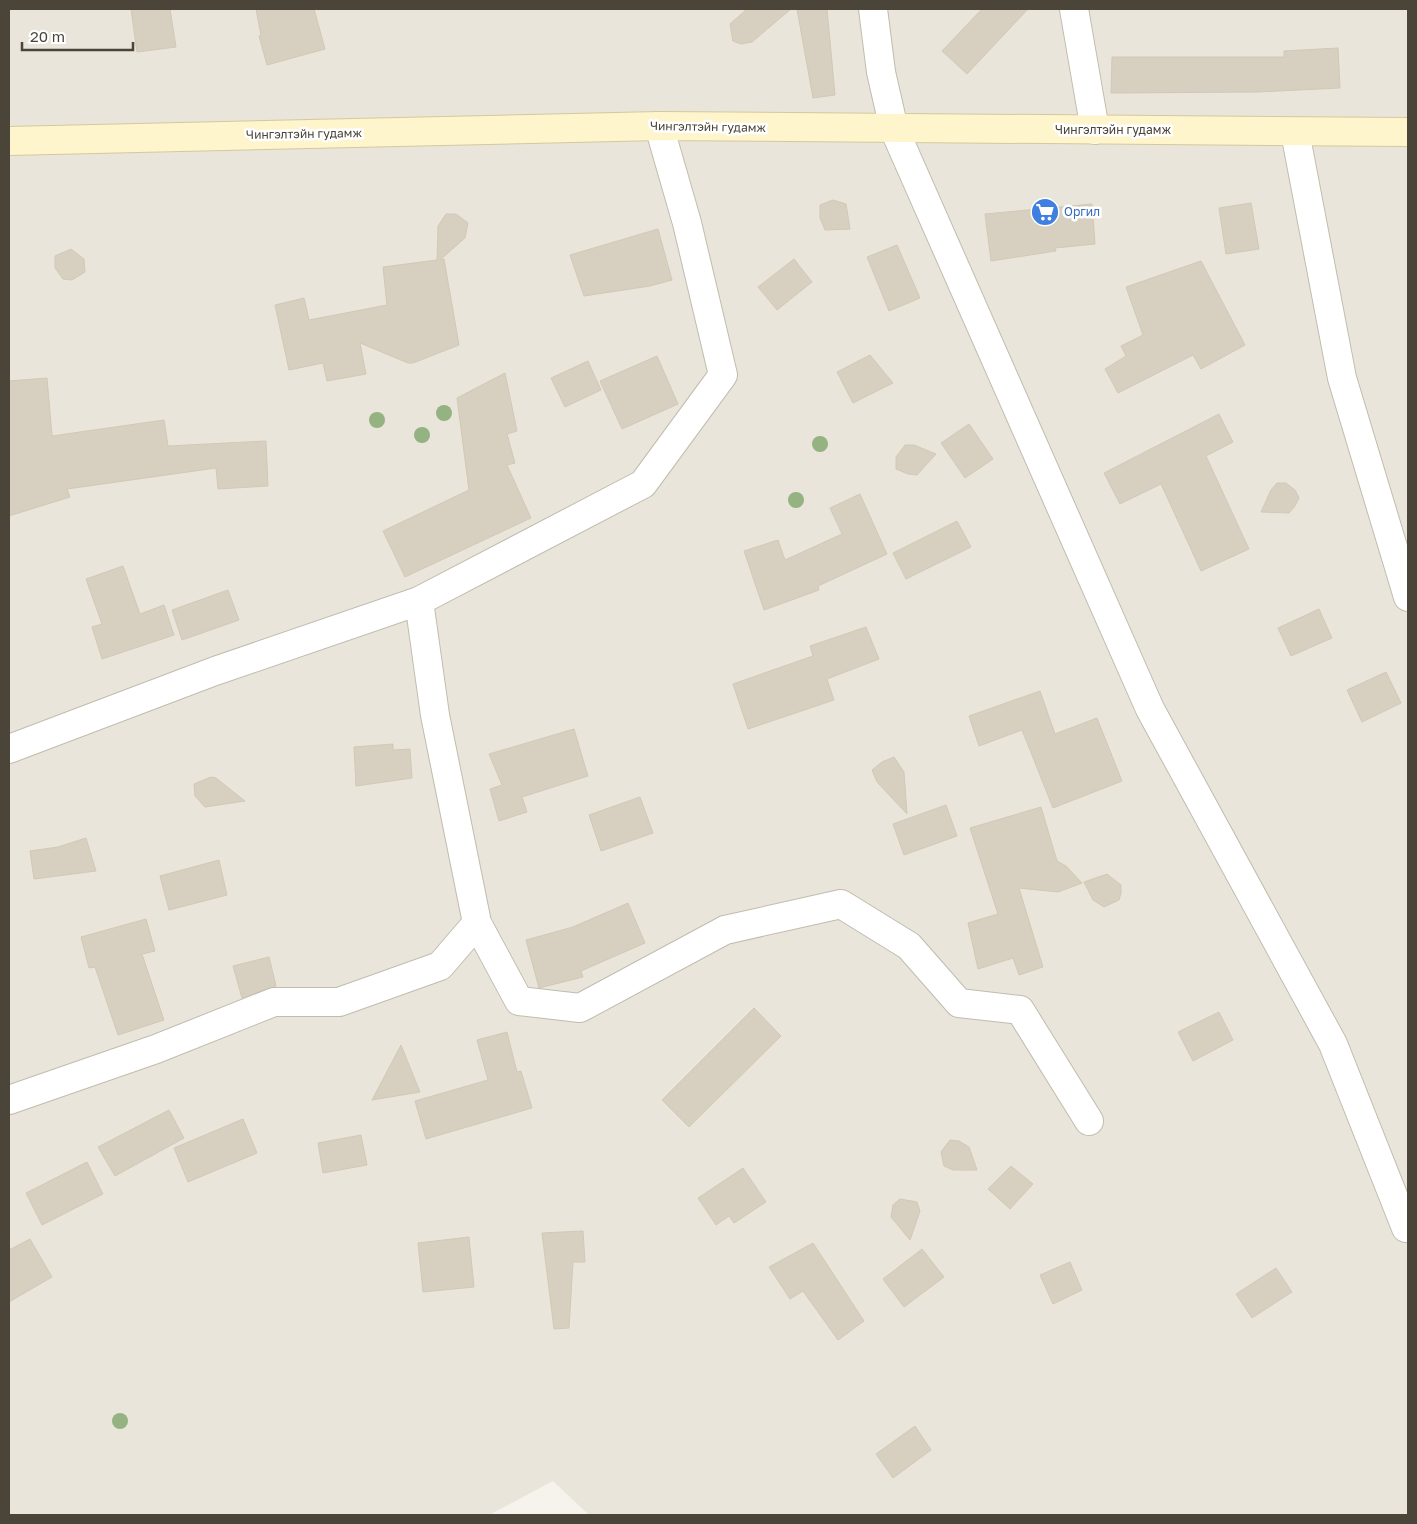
<svg xmlns="http://www.w3.org/2000/svg" width="1417" height="1524" font-family="'Golos Text',sans-serif">
<rect width="100%" height="100%" fill="#f5f3eb"/>
<path fill="#e9e5da" d="M 9,9 L 1408,9 L 1408,1515 L 589,1515 L 553,1481 L 489,1515 L 9,1515 Z"/>
<g fill="#d7d0c1" stroke="#d2c8b4">
<path d="M 131,9 L 170,9 L 176,47 L 137,52 Z"/>
<path d="M 256,9 L 314,9 L 325,49 L 267,65 L 259,36 L 261,35 Z"/>
<path d="M 747,9 L 791,9 L 752,42 L 741,44 L 733,41 L 730,24 Z"/>
<path d="M 797,9 L 827,9 L 835,95 L 813,98 Z"/>
<path d="M 982,9 L 1028,9 L 967,74 L 942,51 Z"/>
<path d="M 1338,48 L 1340,88 L 1258,92 L 1111,93 L 1112,57 L 1284,57 L 1284,51 Z"/>
<path d="M 833,200 L 846,204 L 850,229 L 825,230 L 820,218 L 820,205 Z"/>
<path d="M 1251,203 L 1259,249 L 1226,254 L 1219,208 Z"/>
<path d="M 1092,204 L 1095,244 L 1055,248 L 1056,251 L 991,261 L 985,214 Z"/>
<path d="M 446,214 L 456,214 L 468,223 L 465,238 L 440,260 L 444,259 L 459,345 L 413,363 L 408,363 L 360,343 L 366,374 L 327,381 L 323,363 L 289,370 L 275,305 L 304,298 L 309,320 L 387,305 L 383,267 L 437,260 L 438,226 Z"/>
<path d="M 658,229 L 672,280 L 650,286 L 584,296 L 570,255 Z"/>
<path d="M 897,245 L 920,298 L 889,311 L 867,257 Z"/>
<path d="M 71,249 L 84,259 L 85,272 L 72,280 L 63,279 L 55,268 L 55,256 Z"/>
<path d="M 794,259 L 812,282 L 777,310 L 758,287 Z"/>
<path d="M 1201,261 L 1245,345 L 1201,369 L 1193,355 L 1118,393 L 1105,369 L 1126,356 L 1121,346 L 1143,335 L 1126,287 Z"/>
<path d="M 870,355 L 893,383 L 853,403 L 837,372 Z"/>
<path d="M 657,356 L 678,404 L 622,429 L 600,381 Z"/>
<path d="M 588,361 L 601,390 L 565,407 L 551,378 Z"/>
<path d="M 505,373 L 517,431 L 507,434 L 515,463 L 507,465 L 531,518 L 405,577 L 383,531 L 469,490 L 457,398 Z"/>
<path d="M 47,378 L 52,436 L 164,420 L 168,446 L 266,441 L 268,486 L 218,489 L 216,468 L 67,489 L 70,497 L 9,516 L 9,381 Z"/>
<path d="M 1219,414 L 1233,442 L 1206,456 L 1249,549 L 1201,571 L 1161,484 L 1120,504 L 1104,473 Z"/>
<path d="M 969,424 L 993,459 L 965,478 L 941,443 Z"/>
<path d="M 905,445 L 914,445 L 936,454 L 917,475 L 908,474 L 896,469 L 896,457 Z"/>
<path d="M 1277,483 L 1286,483 L 1295,490 L 1299,498 L 1295,506 L 1289,513 L 1261,512 L 1271,490 Z"/>
<path d="M 860,494 L 887,554 L 818,586 L 819,590 L 764,610 L 744,551 L 778,540 L 785,560 L 842,534 L 830,508 Z"/>
<path d="M 957,521 L 971,547 L 906,579 L 893,553 Z"/>
<path d="M 123,566 L 140,614 L 164,605 L 174,635 L 102,659 L 92,627 L 102,624 L 86,579 Z"/>
<path d="M 228,590 L 239,620 L 182,640 L 172,610 Z"/>
<path d="M 1319,609 L 1332,638 L 1291,656 L 1278,628 Z"/>
<path d="M 866,627 L 879,659 L 827,679 L 834,700 L 748,729 L 733,684 L 813,656 L 810,646 Z"/>
<path d="M 1386,672 L 1401,703 L 1362,722 L 1347,690 Z"/>
<path d="M 1040,691 L 1055,734 L 1097,718 L 1122,781 L 1053,808 L 1022,730 L 979,746 L 969,716 Z"/>
<path d="M 574,729 L 588,776 L 522,797 L 527,812 L 499,821 L 490,789 L 502,785 L 489,754 Z"/>
<path d="M 393,744 L 393,750 L 410,749 L 412,778 L 356,786 L 354,747 Z"/>
<path d="M 894,757 L 904,772 L 907,814 L 877,782 L 872,770 L 882,762 Z"/>
<path d="M 211,777 L 216,778 L 245,801 L 205,807 L 195,796 L 194,784 Z"/>
<path d="M 640,797 L 653,833 L 601,851 L 589,815 Z"/>
<path d="M 946,805 L 957,836 L 904,855 L 893,824 Z"/>
<path d="M 1041,807 L 1057,861 L 1066,866 L 1082,883 L 1058,892 L 1019,888 L 1043,967 L 1019,975 L 1013,958 L 978,969 L 968,923 L 998,914 L 970,828 Z"/>
<path d="M 86,838 L 96,871 L 34,879 L 30,851 L 58,847 Z"/>
<path d="M 219,860 L 227,895 L 169,910 L 160,876 Z"/>
<path d="M 1107,874 L 1121,885 L 1121,893 L 1119,900 L 1104,907 L 1093,900 L 1084,882 Z"/>
<path d="M 628,903 L 645,943 L 581,971 L 583,977 L 539,988 L 526,940 L 573,927 Z"/>
<path d="M 146,919 L 155,951 L 142,954 L 164,1020 L 118,1035 L 95,967 L 89,968 L 81,937 Z"/>
<path d="M 269,957 L 276,986 L 242,998 L 233,966 Z"/>
<path d="M 754,1008 L 781,1036 L 689,1127 L 662,1100 Z"/>
<path d="M 1219,1012 L 1233,1040 L 1193,1061 L 1178,1032 Z"/>
<path d="M 507,1032 L 517,1072 L 521,1071 L 532,1108 L 426,1139 L 415,1101 L 488,1080 L 477,1040 Z"/>
<path d="M 401,1045 L 420,1092 L 372,1100 Z"/>
<path d="M 169,1110 L 184,1138 L 115,1176 L 98,1147 Z"/>
<path d="M 243,1119 L 257,1153 L 188,1182 L 174,1148 Z"/>
<path d="M 361,1135 L 367,1165 L 323,1173 L 318,1143 Z"/>
<path d="M 950,1140 L 959,1141 L 969,1147 L 977,1170 L 953,1170 L 944,1166 L 941,1152 Z"/>
<path d="M 87,1162 L 103,1194 L 42,1225 L 26,1193 Z"/>
<path d="M 1011,1166 L 1033,1184 L 1010,1209 L 988,1189 Z"/>
<path d="M 743,1168 L 766,1202 L 734,1223 L 729,1216 L 716,1225 L 698,1198 Z"/>
<path d="M 900,1199 L 917,1202 L 920,1211 L 910,1240 L 891,1217 L 893,1205 Z"/>
<path d="M 583,1231 L 585,1262 L 573,1262 L 569,1328 L 554,1329 L 542,1233 Z"/>
<path d="M 469,1237 L 474,1287 L 423,1292 L 418,1243 Z"/>
<path d="M 30,1239 L 52,1277 L 9,1302 L 9,1250 Z"/>
<path d="M 813,1243 L 864,1321 L 838,1340 L 803,1291 L 790,1299 L 769,1267 Z"/>
<path d="M 922,1249 L 944,1277 L 904,1307 L 883,1279 Z"/>
<path d="M 1070,1262 L 1082,1290 L 1053,1304 L 1040,1275 Z"/>
<path d="M 1276,1268 L 1292,1292 L 1252,1318 L 1236,1294 Z"/>
<path d="M 915,1426 L 931,1450 L 893,1478 L 876,1454 Z"/>
</g>
<g fill="none" stroke-linecap="round" stroke-linejoin="round">
<defs>
<g id="street">
<path d="M 873,9 L 881,72 L 894,129 L 1150,709 L 1333,1044 L 1406,1228"/>
<path d="M 1074,9 L 1095,130"/>
<path d="M 1295,132 L 1342,378 L 1408,597"/>
<path d="M 419,601 L 435,715 L 477,923 L 519,1001 L 580,1008 L 725,930 L 841,904 L 909,946 L 959,1003 L 1020,1010 L 1089,1121"/>
<path d="M 9,749 L 215,671 L 419,601 L 643,484 L 723,375 L 687,223 L 659,126"/>
<path d="M 9,1100 L 156,1049 L 274,1002 L 339,1002 L 440,966 L 477,923"/>
</g>
<path id="secondary" d="M 9,141 L 659,126 L 1408,132"/>
</defs>
<use href="#street" stroke="#c1bcae" stroke-width="30"/>
<use href="#secondary" stroke="#d4c99c" stroke-width="30"/>
<use href="#street" stroke="#fff" stroke-width="28"/>
<use href="#secondary" stroke="#fef5cd" stroke-width="28"/>
</g>
<g fill="#94b282">
<circle cx="444" cy="413" r="8"/>
<circle cx="377" cy="420" r="8"/>
<circle cx="422" cy="435" r="8"/>
<circle cx="820" cy="444" r="8"/>
<circle cx="796" cy="500" r="8"/>
<circle cx="120" cy="1421" r="8"/>
</g>
<defs>
<symbol id="supermarket-disc" viewBox="-11 -11 22 22"><circle r="9.5" fill="#3f7fe0" stroke="#fff"/><path d="M-6-5.5h2.5l.6 2H6L4.5 2H-2.5L-4.4-4H-6ZM-1.5 3.2a1.3 1.3 0 1 0 .1 0ZM3 3.2a1.3 1.3 0 1 0 .1 0Z" fill="#fff"/></symbol>
</defs>
<g fill-rule="evenodd">
<use href="#supermarket-disc" x="1029" y="196" width="32" height="32"/>
</g>
<g text-anchor="middle" stroke-width="5" stroke-linejoin="round" paint-order="stroke">
<g font-size="12" fill="#4a4439" stroke="#fff">
<text transform="translate(708 127) rotate(1)" y="4">Чингэлтэйн гудамж</text>
<text x="1113" y="134">Чингэлтэйн гудамж</text>
<text transform="translate(304 134) rotate(-1)" y="4">Чингэлтэйн гудамж</text>
</g>
<g font-size="12" fill="#366cbe" stroke="#fff" text-anchor="start">
<text x="1064" y="216">Оргил</text>
</g>
</g>
<rect width="1417" height="1524" fill="none" stroke="#4a4439" stroke-width="20"/>
<path d="M22 42v8h111v-8" fill="none" stroke="#4a4439" stroke-width="2.5"/>
<text x="30" y="42" font-size="15" fill="#4a4439" stroke="#ffffff" stroke-width="4" paint-order="stroke">20 m</text>
</svg>
